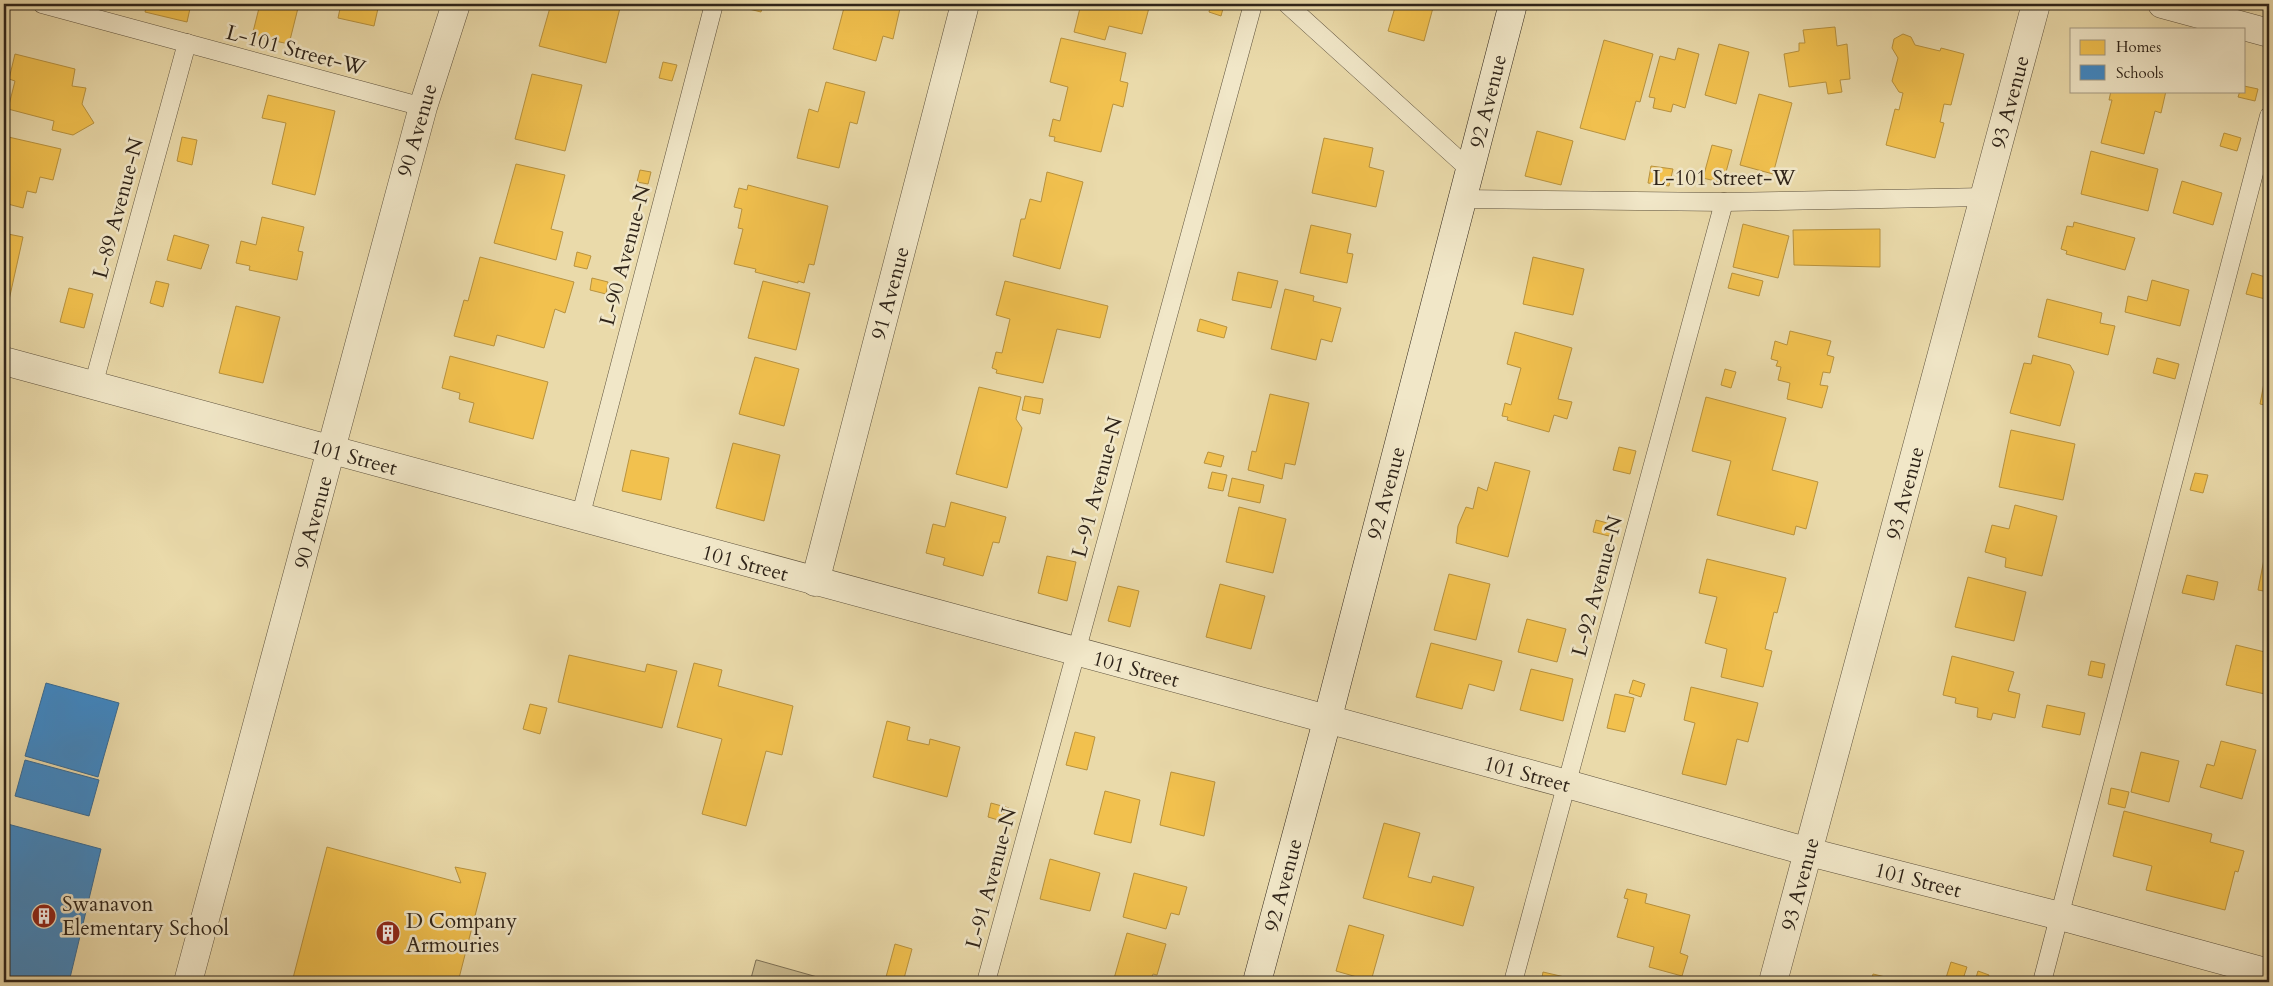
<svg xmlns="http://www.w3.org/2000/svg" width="2273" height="986" font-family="Cardo,serif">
<rect width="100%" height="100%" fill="#eadaaa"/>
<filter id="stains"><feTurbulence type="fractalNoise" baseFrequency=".004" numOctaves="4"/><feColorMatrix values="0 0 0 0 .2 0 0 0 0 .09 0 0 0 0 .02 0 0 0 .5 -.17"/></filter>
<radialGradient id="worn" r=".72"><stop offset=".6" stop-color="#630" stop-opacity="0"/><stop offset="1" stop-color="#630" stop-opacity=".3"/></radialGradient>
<path fill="#cabb91" stroke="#7c7055" d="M 756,960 L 757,960 L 835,982 L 750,982 Z"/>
<g fill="#f2c14e" stroke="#b8923e">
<path d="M 138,4 L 191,4 L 187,22 L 145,12 L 146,8 L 138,6 Z"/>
<path d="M 260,4 L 299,4 L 289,44 L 252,36 Z"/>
<path d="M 341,4 L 379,4 L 374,26 L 338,18 Z"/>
<path d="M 551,4 L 621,4 L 606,63 L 539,46 Z"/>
<path d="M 750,4 L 763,4 L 761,12 L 749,9 Z"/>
<path d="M 845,4 L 901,4 L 893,39 L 883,36 L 876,61 L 833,49 Z"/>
<path d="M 1081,4 L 1150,4 L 1142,34 L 1109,26 L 1105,40 L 1074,32 Z"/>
<path d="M 1211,4 L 1224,5 L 1221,16 L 1209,12 Z"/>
<path d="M 1396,4 L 1434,4 L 1424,41 L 1388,31 Z"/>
<path d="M 1835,27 L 1837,46 L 1847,44 L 1850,79 L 1840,80 L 1842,92 L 1828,94 L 1826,82 L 1789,87 L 1784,54 L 1799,51 L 1799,43 L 1805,43 L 1803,30 Z"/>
<path d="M 1903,34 L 1911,37 L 1915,45 L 1940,51 L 1941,48 L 1964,54 L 1951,105 L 1944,104 L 1940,122 L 1944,123 L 1935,158 L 1886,145 L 1895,109 L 1899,110 L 1903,93 L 1899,92 L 1892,81 L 1898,58 L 1892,48 L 1894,39 Z"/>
<path d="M 1061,38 L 1126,53 L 1120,81 L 1128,83 L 1123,107 L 1113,104 L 1101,152 L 1054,141 L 1055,137 L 1049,136 L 1053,119 L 1060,121 L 1068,87 L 1050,82 Z"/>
<path d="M 1604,40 L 1653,54 L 1640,102 L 1636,101 L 1625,140 L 1580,128 Z"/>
<path d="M 1719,44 L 1749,52 L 1736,104 L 1705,95 Z"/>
<path d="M 1678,48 L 1699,54 L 1685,108 L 1673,104 L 1671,112 L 1653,108 L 1655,98 L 1649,97 L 1660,56 L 1675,60 Z"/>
<path d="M 15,54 L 75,69 L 72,86 L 86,88 L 82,104 L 94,123 L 73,135 L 52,130 L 54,121 L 8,109 L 15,81 L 9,79 Z"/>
<path d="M 663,62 L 677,65 L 672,81 L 659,78 Z"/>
<path d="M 532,74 L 582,85 L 565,151 L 515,139 Z"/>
<path d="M 826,82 L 865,92 L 857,124 L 850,122 L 839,168 L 797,158 L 809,109 L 818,112 Z"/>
<path d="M 2244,86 L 2258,89 L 2255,101 L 2238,97 L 2240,91 L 2244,91 Z"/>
<path d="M 2111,91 L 2166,91 L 2161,113 L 2155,111 L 2144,154 L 2101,143 L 2112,100 L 2109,100 Z"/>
<path d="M 1759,94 L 1792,103 L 1773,174 L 1740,165 Z"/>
<path d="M 268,95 L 335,111 L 315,195 L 272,184 L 286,123 L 262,118 Z"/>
<path d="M 1537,131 L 1573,141 L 1561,185 L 1525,176 Z"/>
<path d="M 2224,133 L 2241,138 L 2237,151 L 2220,146 Z"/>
<path d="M 4,136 L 61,149 L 53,180 L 40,177 L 36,193 L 27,191 L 23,208 L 4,203 Z"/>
<path d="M 182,137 L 197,140 L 192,165 L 177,161 Z"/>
<path d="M 1324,138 L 1373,148 L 1369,167 L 1384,171 L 1376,207 L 1312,193 Z"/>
<path d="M 1712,145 L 1732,150 L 1723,183 L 1703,178 Z"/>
<path d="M 2091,151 L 2158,169 L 2148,211 L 2081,194 Z"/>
<path d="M 516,164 L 565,175 L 551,229 L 563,232 L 556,260 L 494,243 Z"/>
<path d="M 1651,166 L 1673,169 L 1669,186 L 1648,183 Z"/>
<path d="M 640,170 L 651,172 L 648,184 L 637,182 Z"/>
<path d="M 1047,172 L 1083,182 L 1060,269 L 1013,256 L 1021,219 L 1025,219 L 1030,199 L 1041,202 Z"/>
<path d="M 2182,181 L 2222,193 L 2213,225 L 2173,213 Z"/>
<path d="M 748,185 L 828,206 L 814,265 L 809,264 L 804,283 L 798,281 L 798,283 L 755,272 L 756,269 L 734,264 L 743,229 L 738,228 L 742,209 L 734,207 L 739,188 L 747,190 Z"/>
<path d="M 262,217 L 304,227 L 298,251 L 303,252 L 297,280 L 249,270 L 250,266 L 236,263 L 241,241 L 256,245 Z"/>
<path d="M 2074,222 L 2135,238 L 2125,270 L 2066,254 L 2067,251 L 2061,249 L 2067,226 L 2073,227 Z"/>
<path d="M 1743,224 L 1789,236 L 1778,278 L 1733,267 Z"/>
<path d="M 1311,225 L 1351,234 L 1347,253 L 1353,254 L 1347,283 L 1300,273 Z"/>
<path d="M 1880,229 L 1880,267 L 1794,265 L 1793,230 Z"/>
<path d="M 8,234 L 23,237 L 7,309 L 4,308 L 4,243 L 6,244 Z"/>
<path d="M 174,235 L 209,245 L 201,269 L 167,260 Z"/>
<path d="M 577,252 L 591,256 L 587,269 L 574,266 Z"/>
<path d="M 480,257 L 574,282 L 565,313 L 555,309 L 544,348 L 497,335 L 494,346 L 454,336 L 464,300 L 468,301 Z"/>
<path d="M 1533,257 L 1584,269 L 1573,315 L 1523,304 Z"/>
<path d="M 1238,272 L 1278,281 L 1271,308 L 1232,300 Z"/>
<path d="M 1732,273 L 1763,281 L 1759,296 L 1728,288 Z"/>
<path d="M 2252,273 L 2269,278 L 2269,300 L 2246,294 Z"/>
<path d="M 592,278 L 608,282 L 606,294 L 590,290 Z"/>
<path d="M 2152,280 L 2189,290 L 2180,326 L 2125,312 L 2128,296 L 2147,301 Z"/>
<path d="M 156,281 L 169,284 L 163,307 L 150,303 Z"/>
<path d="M 763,281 L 810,293 L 796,350 L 748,338 Z"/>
<path d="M 1005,281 L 1108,306 L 1100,338 L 1057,329 L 1043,383 L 996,373 L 997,370 L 992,368 L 996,352 L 1002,353 L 1010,319 L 996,315 Z"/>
<path d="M 69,288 L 93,294 L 84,328 L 60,322 Z"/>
<path d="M 1285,289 L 1314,296 L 1313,301 L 1341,308 L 1332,342 L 1321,339 L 1316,360 L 1271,349 Z"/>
<path d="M 2047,299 L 2102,313 L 2100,323 L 2115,326 L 2108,355 L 2038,337 Z"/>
<path d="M 236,306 L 280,317 L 263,383 L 219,373 Z"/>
<path d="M 1200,319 L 1227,327 L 1224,338 L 1197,331 Z"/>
<path d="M 1790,331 L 1831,341 L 1827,355 L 1834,357 L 1830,373 L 1823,372 L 1820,385 L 1828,386 L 1822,408 L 1787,399 L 1790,383 L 1778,380 L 1781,367 L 1776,366 L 1778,361 L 1771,359 L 1775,341 L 1787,345 Z"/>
<path d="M 1515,332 L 1572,348 L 1558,399 L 1572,402 L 1567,419 L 1554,415 L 1549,432 L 1507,420 L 1508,417 L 1502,416 L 1505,403 L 1511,405 L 1521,368 L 1507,364 Z"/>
<path d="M 2033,355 L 2070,365 L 2074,372 L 2060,426 L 2010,413 L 2024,363 L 2031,364 Z"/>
<path d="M 450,356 L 548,382 L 533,439 L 469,422 L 474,403 L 459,399 L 460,393 L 442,388 Z"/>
<path d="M 755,357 L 799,369 L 784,426 L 739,414 Z"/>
<path d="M 2157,358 L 2179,364 L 2175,379 L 2153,373 Z"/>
<path d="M 1725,369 L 1736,372 L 1731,388 L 1721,385 Z"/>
<path d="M 2264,383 L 2269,384 L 2269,406 L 2260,404 Z"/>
<path d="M 979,387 L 1021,397 L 1016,419 L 1022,428 L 1007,488 L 956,474 Z"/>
<path d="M 1270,394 L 1309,403 L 1295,465 L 1285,463 L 1282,479 L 1248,470 L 1252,451 L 1256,452 Z"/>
<path d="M 1025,396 L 1043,399 L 1040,414 L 1022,410 Z"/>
<path d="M 1706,397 L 1786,418 L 1772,470 L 1818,482 L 1806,529 L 1796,526 L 1794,535 L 1717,515 L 1731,461 L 1692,451 Z"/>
<path d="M 2011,430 L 2075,444 L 2063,500 L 1999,487 Z"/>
<path d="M 733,443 L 780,455 L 764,521 L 716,508 Z"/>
<path d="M 1619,447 L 1636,451 L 1630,474 L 1613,470 Z"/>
<path d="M 631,450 L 669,458 L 661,500 L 622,491 Z"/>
<path d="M 1208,452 L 1224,456 L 1221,467 L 1204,463 Z"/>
<path d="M 1495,462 L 1530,471 L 1508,557 L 1456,543 L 1458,526 L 1466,507 L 1473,509 L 1478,487 L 1487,491 Z"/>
<path d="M 1212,472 L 1227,475 L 1223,491 L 1208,488 Z"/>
<path d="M 2195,473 L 2208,475 L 2203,493 L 2190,490 Z"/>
<path d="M 1232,478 L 1264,485 L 1260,503 L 1228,496 Z"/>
<path d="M 951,502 L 1006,517 L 999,543 L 993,542 L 983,576 L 943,565 L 945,558 L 926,553 L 933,524 L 945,527 Z"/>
<path d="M 2015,505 L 2057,516 L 2042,576 L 2005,567 L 2006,558 L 1985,552 L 1992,525 L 2009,529 Z"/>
<path d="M 1239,507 L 1286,519 L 1273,573 L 1226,562 Z"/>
<path d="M 1596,520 L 1615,525 L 1613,537 L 1593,532 Z"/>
<path d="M 2268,539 L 2269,540 L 2269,592 L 2258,590 Z"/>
<path d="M 1047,556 L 1076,562 L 1067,601 L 1038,593 Z"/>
<path d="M 1707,559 L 1786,578 L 1777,613 L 1774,612 L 1765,649 L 1772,651 L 1763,687 L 1721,677 L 1727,649 L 1705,643 L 1717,597 L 1699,593 Z"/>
<path d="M 1449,574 L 1490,584 L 1476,640 L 1434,630 Z"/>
<path d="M 2187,575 L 2218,582 L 2214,600 L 2182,593 Z"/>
<path d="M 1968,577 L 2026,592 L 2014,641 L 1955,627 Z"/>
<path d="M 1220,584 L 1265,596 L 1251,649 L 1206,637 Z"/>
<path d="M 1118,586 L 1139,591 L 1130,627 L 1108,621 Z"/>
<path d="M 1527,619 L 1566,629 L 1557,662 L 1518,652 Z"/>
<path d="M 1431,643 L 1502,661 L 1494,691 L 1469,684 L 1462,709 L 1416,697 Z"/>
<path d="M 2236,645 L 2269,653 L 2269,695 L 2226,685 Z"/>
<path d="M 569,655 L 645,672 L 647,664 L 677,671 L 662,728 L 558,702 Z"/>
<path d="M 1952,656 L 2014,672 L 2008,691 L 2020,694 L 2015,718 L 1993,713 L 1991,720 L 1977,717 L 1978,708 L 1955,703 L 1956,698 L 1943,695 Z"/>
<path d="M 2091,661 L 2105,664 L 2102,678 L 2088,675 Z"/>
<path d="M 694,663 L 722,670 L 718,686 L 793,706 L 782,755 L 766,751 L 746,826 L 702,814 L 722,739 L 677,727 Z"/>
<path d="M 1531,669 L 1573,679 L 1563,721 L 1520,710 Z"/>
<path d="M 1633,680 L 1645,684 L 1641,697 L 1629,693 Z"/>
<path d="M 1691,687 L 1758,703 L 1748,742 L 1737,739 L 1726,785 L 1682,774 L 1695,723 L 1684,720 Z"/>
<path d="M 1615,694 L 1634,698 L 1625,732 L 1607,728 Z"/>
<path d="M 530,704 L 547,708 L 540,734 L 523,729 Z"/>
<path d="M 2047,705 L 2085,713 L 2080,735 L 2042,727 Z"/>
<path d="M 887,721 L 910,727 L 907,740 L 929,745 L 930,739 L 960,747 L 947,797 L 873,777 Z"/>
<path d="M 1075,732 L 1095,737 L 1087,770 L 1066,765 Z"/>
<path d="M 2221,741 L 2256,750 L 2242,799 L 2200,787 L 2207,764 L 2214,766 Z"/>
<path d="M 2141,752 L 2179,761 L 2169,802 L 2131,792 Z"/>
<path d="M 1171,772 L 1215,782 L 1204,836 L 1160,825 Z"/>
<path d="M 2111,788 L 2129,792 L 2125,808 L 2108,804 Z"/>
<path d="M 1105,791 L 1140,800 L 1131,843 L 1094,834 Z"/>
<path d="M 991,803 L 1009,808 L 1005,822 L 988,817 Z"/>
<path d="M 2124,811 L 2212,834 L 2210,842 L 2244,851 L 2238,872 L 2235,871 L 2225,910 L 2146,890 L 2152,866 L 2113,856 Z"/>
<path d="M 1384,823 L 1420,833 L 1408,877 L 1431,883 L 1433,876 L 1474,887 L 1463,926 L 1363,898 Z"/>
<path d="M 327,847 L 461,883 L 455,867 L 486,873 L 458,982 L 292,982 Z"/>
<path d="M 1050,859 L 1100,873 L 1090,911 L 1040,899 Z"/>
<path d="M 1134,873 L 1187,887 L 1179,915 L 1171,913 L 1166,929 L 1123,917 Z"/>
<path d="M 1627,889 L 1647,894 L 1645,903 L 1690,915 L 1680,953 L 1688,956 L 1682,976 L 1649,967 L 1654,947 L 1617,937 L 1628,899 L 1624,898 Z"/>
<path d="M 1349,925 L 1384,935 L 1371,981 L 1336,971 Z"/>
<path d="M 1127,933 L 1166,944 L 1157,975 L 1153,974 L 1150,982 L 1113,982 Z"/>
<path d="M 895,944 L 912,949 L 903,982 L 886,977 Z"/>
<path d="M 1951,962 L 1967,967 L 1962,982 L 1945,981 Z"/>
<path d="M 1978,971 L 1989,975 L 1987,982 L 1975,981 Z"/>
<path d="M 1543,972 L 1569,978 L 1568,982 L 1541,982 Z"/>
<path d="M 1873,974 L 1906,982 L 1871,982 Z"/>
</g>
<g fill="#3f88c5" stroke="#3a6a91">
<path d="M 46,683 L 119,703 L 98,777 L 25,756 Z"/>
<path d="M 25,760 L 99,780 L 89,816 L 15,796 Z"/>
<path d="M 4,823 L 101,849 L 69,982 L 4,982 Z"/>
</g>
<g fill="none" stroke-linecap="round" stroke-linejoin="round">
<defs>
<g id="lane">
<path d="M 42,4 L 423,107"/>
<path d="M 1287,4 L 1470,170"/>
<path d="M 1463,199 L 1724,202 L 1985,197"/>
<path d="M 93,386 L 187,43"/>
<path d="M 580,518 L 714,4"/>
<path d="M 986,982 L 1253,4"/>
<path d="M 1513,982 L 1724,202"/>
<path d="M 2042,982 L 2269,116"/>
</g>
<g id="street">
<path d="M 2162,4 L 2269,33"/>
<path d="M 4,361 L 1567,784 L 1809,852 L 2060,916 L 2269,973"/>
<path d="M 815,582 L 965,4"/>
<path d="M 188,982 L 423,107 L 456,4"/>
<path d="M 1773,982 L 2036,4"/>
</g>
<path id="secondary" d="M 1257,982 L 1327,721 L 1513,4"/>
</defs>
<use href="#lane" stroke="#5e523d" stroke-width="19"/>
<use href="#street" stroke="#5e523d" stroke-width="29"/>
<use href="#secondary" stroke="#2f2419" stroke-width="29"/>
<use href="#lane" stroke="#f1e7c8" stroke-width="18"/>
<use href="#street" stroke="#f1e7c8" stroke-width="28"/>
<use href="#secondary" stroke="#f1e7c8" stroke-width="28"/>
</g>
<defs>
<symbol id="building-disc" viewBox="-11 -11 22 22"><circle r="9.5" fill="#8f2418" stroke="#f1e7c8"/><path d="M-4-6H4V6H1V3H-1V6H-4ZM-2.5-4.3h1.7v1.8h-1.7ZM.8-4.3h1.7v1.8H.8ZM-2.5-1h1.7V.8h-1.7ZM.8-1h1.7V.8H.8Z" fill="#fff"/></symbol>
</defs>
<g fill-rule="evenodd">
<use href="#building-disc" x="30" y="902" width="28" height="28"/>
<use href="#building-disc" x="374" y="919" width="28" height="28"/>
</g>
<g text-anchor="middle" stroke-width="5" stroke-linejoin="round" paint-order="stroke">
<g font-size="21" fill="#2f2419" stroke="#f1e7c8">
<text transform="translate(296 50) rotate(15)" y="7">L-101 Street-W</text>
<text transform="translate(1488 101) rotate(-76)" y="7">92 Avenue</text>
<text transform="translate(2010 102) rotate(-75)" y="7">93 Avenue</text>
<text transform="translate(417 130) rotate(-74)" y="7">90 Avenue</text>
<text x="1724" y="185">L-101 Street-W</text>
<text transform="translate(118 208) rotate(-75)" y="7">L-89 Avenue-N</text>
<text transform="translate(625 255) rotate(-75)" y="7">L-90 Avenue-N</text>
<text transform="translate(890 293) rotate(-75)" y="7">91 Avenue</text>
<text transform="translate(354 457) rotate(15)" y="7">101 Street</text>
<text transform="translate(1097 487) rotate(-75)" y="7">L-91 Avenue-N</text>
<text transform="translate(1386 493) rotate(-75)" y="7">92 Avenue</text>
<text transform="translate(1905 493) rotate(-75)" y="7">93 Avenue</text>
<text transform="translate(313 522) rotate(-75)" y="7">90 Avenue</text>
<text transform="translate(745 563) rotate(15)" y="7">101 Street</text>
<text transform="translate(1597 586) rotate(-75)" y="7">L-92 Avenue-N</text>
<text transform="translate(1136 669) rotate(15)" y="7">101 Street</text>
<text transform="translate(1527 774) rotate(15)" y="7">101 Street</text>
<text transform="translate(991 878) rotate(-75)" y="7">L-91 Avenue-N</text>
<text transform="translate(1918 880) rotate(14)" y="7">101 Street</text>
<text transform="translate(1800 884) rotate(-75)" y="7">93 Avenue</text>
<text transform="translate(1283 885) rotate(-75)" y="7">92 Avenue</text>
</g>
<g font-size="21" fill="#2f2419" stroke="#f1e7c8" text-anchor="start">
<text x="62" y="911">Swanavon<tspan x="62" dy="24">Elementary School</tspan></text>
<text x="406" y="928">D Company<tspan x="406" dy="24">Armouries</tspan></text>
</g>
</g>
<rect width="2273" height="986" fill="none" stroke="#eadaaa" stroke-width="20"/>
<rect x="5" y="5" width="2263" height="976" fill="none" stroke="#2f2419" stroke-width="2.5"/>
<rect x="10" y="10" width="2253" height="966" fill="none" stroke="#2f2419"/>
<rect x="2070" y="28" width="175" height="65" fill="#f1e7c8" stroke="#a39982"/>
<rect x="2080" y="40" width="25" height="15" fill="#f2c14e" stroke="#a39982"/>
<text x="2116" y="52" font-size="15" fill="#2f2419">Homes</text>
<rect x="2080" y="65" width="25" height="15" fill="#3f88c5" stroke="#a39982"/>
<text x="2116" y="78" font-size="15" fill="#2f2419">Schools</text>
<rect width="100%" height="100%" filter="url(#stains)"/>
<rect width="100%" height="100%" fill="url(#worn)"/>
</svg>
